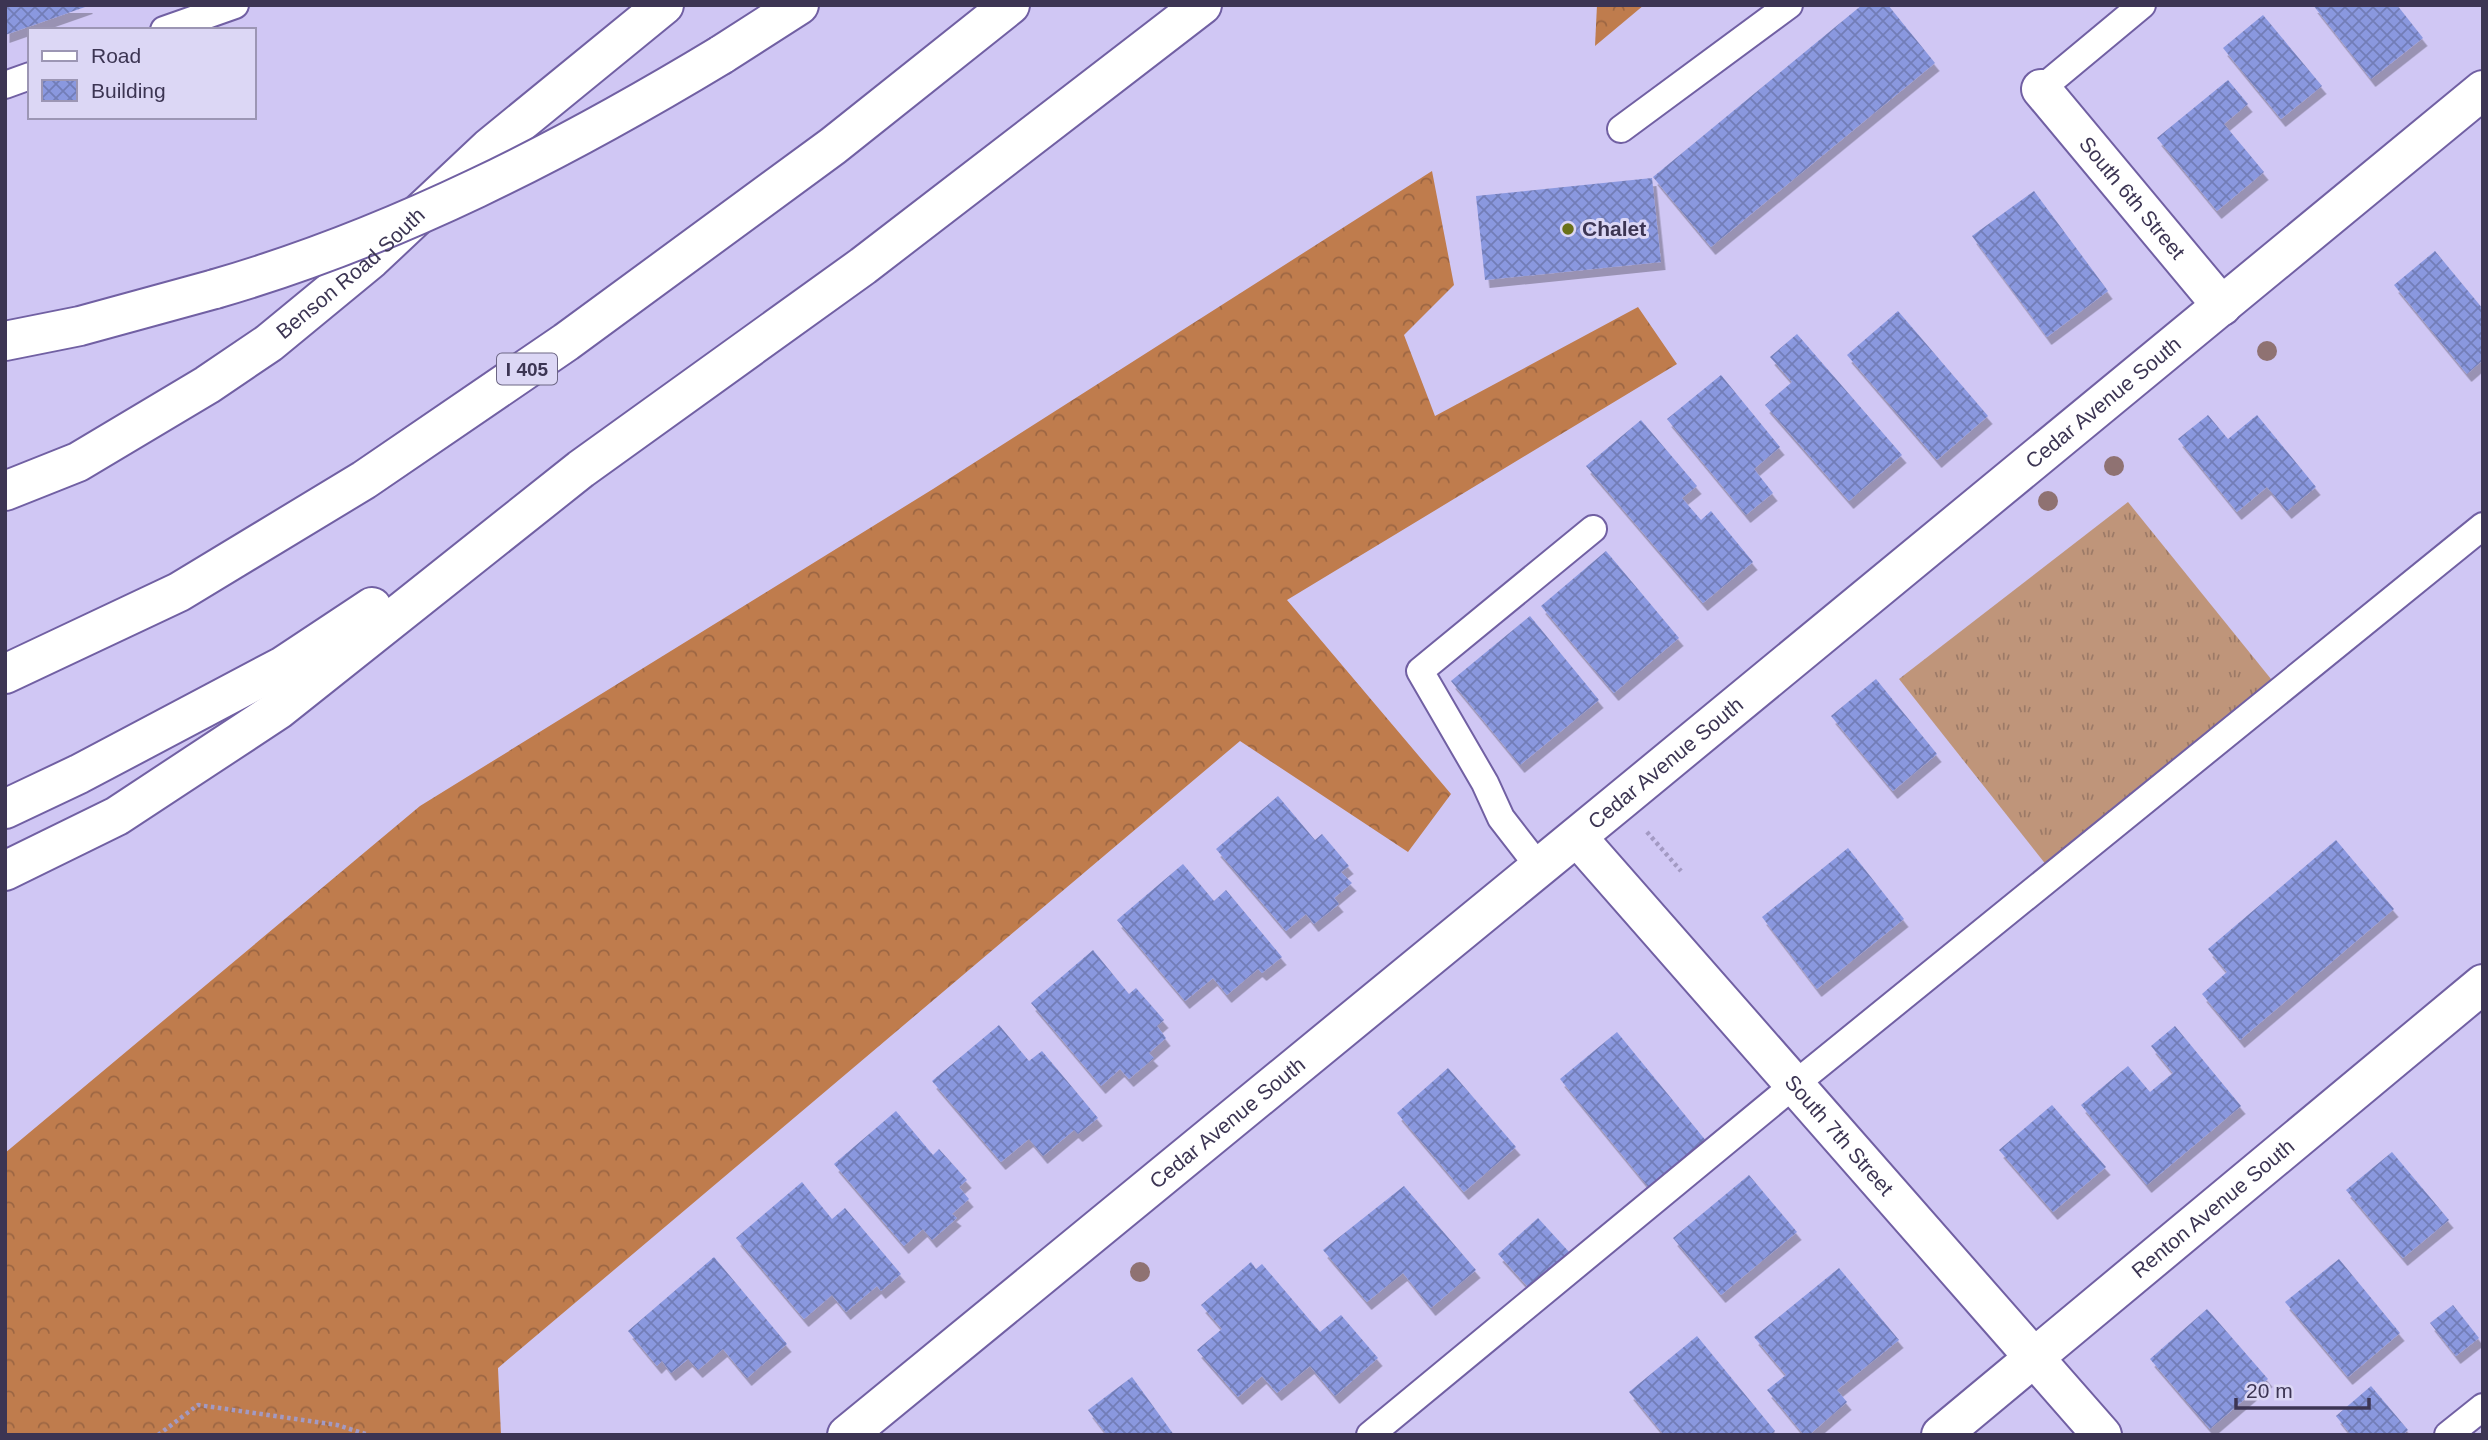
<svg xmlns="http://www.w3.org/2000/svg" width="2488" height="1440" font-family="Helvetica,sans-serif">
<defs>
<pattern id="grass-tufts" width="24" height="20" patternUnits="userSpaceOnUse" patternTransform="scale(1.75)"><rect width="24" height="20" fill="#bf957a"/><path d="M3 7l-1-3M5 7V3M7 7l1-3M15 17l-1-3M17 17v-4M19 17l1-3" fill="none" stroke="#9c7a67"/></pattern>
<pattern id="forest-crowns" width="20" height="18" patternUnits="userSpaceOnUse" patternTransform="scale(1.75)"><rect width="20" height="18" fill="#bf7c4d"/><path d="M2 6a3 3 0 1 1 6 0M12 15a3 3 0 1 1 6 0" fill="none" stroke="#9c6643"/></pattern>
<pattern id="building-cross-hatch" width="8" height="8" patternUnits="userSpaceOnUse" patternTransform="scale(1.75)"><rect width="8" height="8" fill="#8a98df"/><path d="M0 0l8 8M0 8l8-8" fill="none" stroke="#727db7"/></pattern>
<filter id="shadow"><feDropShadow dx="4.5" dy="8" stdDeviation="0" flood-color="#0004"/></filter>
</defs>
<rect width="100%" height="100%" fill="#d0c7f4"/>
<path fill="url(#grass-tufts)" d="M 2128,502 L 2275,684 L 2047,866 L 1899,679 Z"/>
<g fill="url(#forest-crowns)">
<path d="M 1597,5 L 1644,5 L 1595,46 Z"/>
<path d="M 1432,171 L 1454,285 L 1404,335 L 1435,416 L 1638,307 L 1677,364 L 1287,600 L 1451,794 L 1408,852 L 1240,741 L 498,1368 L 501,1435 L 5,1435 L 5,1153 L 420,806 L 933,489 Z"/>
</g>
<g fill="url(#building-cross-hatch)" filter="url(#shadow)">
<path d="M 5,5 L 88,5 L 88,6 L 5,35 Z"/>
<path d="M 1862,5 L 1888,5 L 1935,63 L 1711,247 L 1653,177 Z"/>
<path d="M 2313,5 L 2397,5 L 2423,38 L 2371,79 Z"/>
<path d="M 2263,15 L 2322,86 L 2281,119 L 2223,48 Z"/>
<path d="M 2228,80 L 2248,104 L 2224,124 L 2264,172 L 2217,211 L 2157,138 Z"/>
<path d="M 1652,178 L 1661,262 L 1485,280 L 1476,196 Z"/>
<path d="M 2034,191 L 2108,291 L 2047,337 L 1972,236 Z"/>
<path d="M 2435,251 L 2483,309 L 2483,360 L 2467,374 L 2394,285 Z"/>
<path d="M 1898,311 L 1988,416 L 1937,460 L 1847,355 Z"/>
<path d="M 1797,334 L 1902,455 L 1849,501 L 1765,405 L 1792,382 L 1770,357 Z"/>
<path d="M 1721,375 L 1780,447 L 1754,469 L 1773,493 L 1746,515 L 1667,419 Z"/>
<path d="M 2208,415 L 2228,439 L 2257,415 L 2316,487 L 2287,511 L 2267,487 L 2237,512 L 2178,439 Z"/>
<path d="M 1641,420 L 1697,486 L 1682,498 L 1701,520 L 1711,511 L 1753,562 L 1703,603 L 1586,466 Z"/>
<path d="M 1606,551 L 1679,638 L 1614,693 L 1541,606 Z"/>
<path d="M 1530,616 L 1599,700 L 1520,765 L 1451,681 Z"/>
<path d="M 1876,679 L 1937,754 L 1893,791 L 1831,716 Z"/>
<path d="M 1278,796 L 1315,840 L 1322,834 L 1349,866 L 1341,872 L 1352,883 L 1334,898 L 1339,904 L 1314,924 L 1306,914 L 1286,931 L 1216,849 Z"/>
<path d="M 2336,840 L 2394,909 L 2240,1040 L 2202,994 L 2227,972 L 2208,949 Z"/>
<path d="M 1848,848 L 1904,919 L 1817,989 L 1762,917 Z"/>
<path d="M 1183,864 L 1214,901 L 1226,890 L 1282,957 L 1262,973 L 1258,969 L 1227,995 L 1213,978 L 1185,1001 L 1117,920 Z"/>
<path d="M 1093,950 L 1129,994 L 1136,988 L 1164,1020 L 1157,1026 L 1166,1038 L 1149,1053 L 1154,1058 L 1129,1079 L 1120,1069 L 1101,1086 L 1031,1003 Z"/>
<path d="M 999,1025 L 1029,1061 L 1042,1051 L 1098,1118 L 1078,1134 L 1074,1130 L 1043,1156 L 1029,1139 L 1001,1162 L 932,1081 Z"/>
<path d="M 2175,1026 L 2241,1106 L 2147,1185 L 2081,1105 L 2128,1066 L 2150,1092 L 2173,1073 L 2151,1046 Z"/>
<path d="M 1617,1032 L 1707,1142 L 1650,1189 L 1560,1079 Z"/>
<path d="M 1448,1068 L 1516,1147 L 1464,1192 L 1397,1113 Z"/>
<path d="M 2052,1105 L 2106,1167 L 2053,1212 L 1999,1150 Z"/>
<path d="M 896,1111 L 933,1155 L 939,1149 L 967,1180 L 959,1187 L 969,1199 L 952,1214 L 957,1218 L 932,1240 L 923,1229 L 904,1246 L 834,1164 Z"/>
<path d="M 2392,1152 L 2449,1220 L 2403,1258 L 2346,1190 Z"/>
<path d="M 1749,1175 L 1797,1232 L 1721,1295 L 1673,1238 Z"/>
<path d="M 802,1182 L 832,1219 L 845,1208 L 901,1274 L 881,1291 L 877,1286 L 846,1312 L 832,1295 L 804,1319 L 736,1238 Z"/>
<path d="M 1404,1186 L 1476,1270 L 1431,1308 L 1403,1273 L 1367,1302 L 1323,1250 Z"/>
<path d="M 1538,1218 L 1570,1253 L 1530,1289 L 1498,1254 Z"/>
<path d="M 714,1257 L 787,1344 L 747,1378 L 723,1349 L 698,1370 L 688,1359 L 671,1373 L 662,1361 L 657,1366 L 628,1331 Z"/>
<path d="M 2339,1259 L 2400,1333 L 2348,1377 L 2285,1302 Z"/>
<path d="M 1251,1262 L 1256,1269 L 1262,1264 L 1320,1332 L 1341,1315 L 1378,1358 L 1335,1396 L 1310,1366 L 1277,1393 L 1262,1376 L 1238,1397 L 1197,1350 L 1222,1329 L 1201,1305 Z"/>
<path d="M 1839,1268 L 1899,1340 L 1837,1390 L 1847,1402 L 1809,1435 L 1804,1435 L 1767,1390 L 1786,1375 L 1754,1337 Z"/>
<path d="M 2453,1305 L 2479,1338 L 2456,1356 L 2430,1323 Z"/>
<path d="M 2207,1309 L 2268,1379 L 2210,1429 L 2150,1359 Z"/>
<path d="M 1697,1336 L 1775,1431 L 1771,1435 L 1664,1435 L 1629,1392 Z"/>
<path d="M 1132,1377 L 1174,1435 L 1107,1435 L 1088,1410 Z"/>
<path d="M 2371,1386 L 2408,1430 L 2403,1435 L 2351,1435 L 2336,1416 Z"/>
</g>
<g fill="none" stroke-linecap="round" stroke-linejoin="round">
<defs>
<g id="service">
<path d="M 164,30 L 235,5"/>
<path d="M 5,85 L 30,76"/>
<path d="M 2041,89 L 2142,5"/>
<path d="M 1621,129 L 1789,5"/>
<path d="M 1539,867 L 1501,818 L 1485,783 L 1420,671 L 1593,529"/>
<path d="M 1370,1435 L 1794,1085 L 2483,526"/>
<path d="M 2448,1435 L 2483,1407"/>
</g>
<g id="minor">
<path id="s1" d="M 2041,89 L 2222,306"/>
<path id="s2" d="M 1577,837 L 2102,1435"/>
<path id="s3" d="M 847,1435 L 1620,801 L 2483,90"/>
<path id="s4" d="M 1941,1435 L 2483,984"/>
</g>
<g id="tertiary">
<path id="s5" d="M 5,491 L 78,462 L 207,385 L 269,343 L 371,259 L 489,148 L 664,5"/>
</g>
<g id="motorway">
<path d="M 721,55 L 799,5"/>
<path d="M 5,341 L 80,326 L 215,289"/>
<path d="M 5,674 L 179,592 L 364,480 L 566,342 L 833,146 L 1010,5"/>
<path d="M 5,809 L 79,774 L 283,666 L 372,607"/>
<path d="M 5,871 L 117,816 L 278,710 L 581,469 L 863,266 L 1202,5"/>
</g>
</defs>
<use href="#service" stroke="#7160a3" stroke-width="30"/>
<use href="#minor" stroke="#7160a3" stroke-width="42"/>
<use href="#tertiary" stroke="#7160a3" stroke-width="42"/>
<use href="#motorway" stroke="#7160a3" stroke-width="42"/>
<g stroke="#a39ac3" stroke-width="4.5" stroke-dasharray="3.5 3.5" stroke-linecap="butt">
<path d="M 1647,832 L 1681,871"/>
<path d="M 158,1435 L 198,1405 L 337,1425 L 369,1435"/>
</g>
<use href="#service" stroke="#fff" stroke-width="26"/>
<use href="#minor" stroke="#fff" stroke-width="38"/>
<use href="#tertiary" stroke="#fff" stroke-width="38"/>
<use href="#motorway" stroke="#fff" stroke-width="38"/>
<defs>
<path id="motorway-bridge" d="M 215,289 C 395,237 562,151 721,55"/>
</defs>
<use href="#motorway-bridge" stroke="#7160a3" stroke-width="42" stroke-linecap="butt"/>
<use href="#motorway-bridge" stroke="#fff" stroke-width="38"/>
</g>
<g fill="#8f7272">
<circle cx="2267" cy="351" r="10"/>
<circle cx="2114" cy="466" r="10"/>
<circle cx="2048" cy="501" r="10"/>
<circle cx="1140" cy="1272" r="10"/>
</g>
<circle fill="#6a7119" stroke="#dcd7f5" stroke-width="2.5" cx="1568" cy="229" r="7"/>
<g text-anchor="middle" stroke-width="6" stroke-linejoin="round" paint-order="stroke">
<rect fill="#dcd7f5" stroke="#6c6684" stroke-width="2" x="497" y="353.5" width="60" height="31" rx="5"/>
<g font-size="19" font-weight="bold" fill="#3c3553">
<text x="527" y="376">I 405</text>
</g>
<g font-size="21" fill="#3c3553" stroke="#dcd7f5">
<text dy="7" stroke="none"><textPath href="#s1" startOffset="142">South 6th Street</textPath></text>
<text dy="7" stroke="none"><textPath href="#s5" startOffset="411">Benson Road South</textPath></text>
<text dy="7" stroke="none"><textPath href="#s3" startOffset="1626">Cedar Avenue South</textPath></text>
<text dy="7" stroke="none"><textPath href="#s3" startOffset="1059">Cedar Avenue South</textPath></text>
<text dy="7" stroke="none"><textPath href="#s3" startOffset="492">Cedar Avenue South</textPath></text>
<text dy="7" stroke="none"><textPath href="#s2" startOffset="397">South 7th Street</textPath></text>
<text dy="7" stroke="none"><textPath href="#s4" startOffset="354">Renton Avenue South</textPath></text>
</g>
<g font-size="21" font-weight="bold" fill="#3c3553" stroke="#dcd7f5" text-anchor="start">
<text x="1582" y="236">Chalet</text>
</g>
</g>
<rect width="2488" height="1440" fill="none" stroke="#3c3553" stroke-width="14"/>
<rect x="28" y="28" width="228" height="91" fill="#dcd7f5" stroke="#9c96b4" stroke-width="2"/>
<rect x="42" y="51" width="35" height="10" fill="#ffffff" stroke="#9c96b4" stroke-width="2"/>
<text x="91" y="63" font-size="21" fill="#3c3553">Road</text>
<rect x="42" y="80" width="35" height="21" fill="url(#building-cross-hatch)" stroke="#9c96b4" stroke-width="2"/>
<text x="91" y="98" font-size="21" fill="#3c3553">Building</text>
<path d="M2236 1398v10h133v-10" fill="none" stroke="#3c3553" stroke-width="3.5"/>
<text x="2246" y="1398" font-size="21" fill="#3c3553" stroke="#dcd7f5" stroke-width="5" paint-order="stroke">20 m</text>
</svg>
